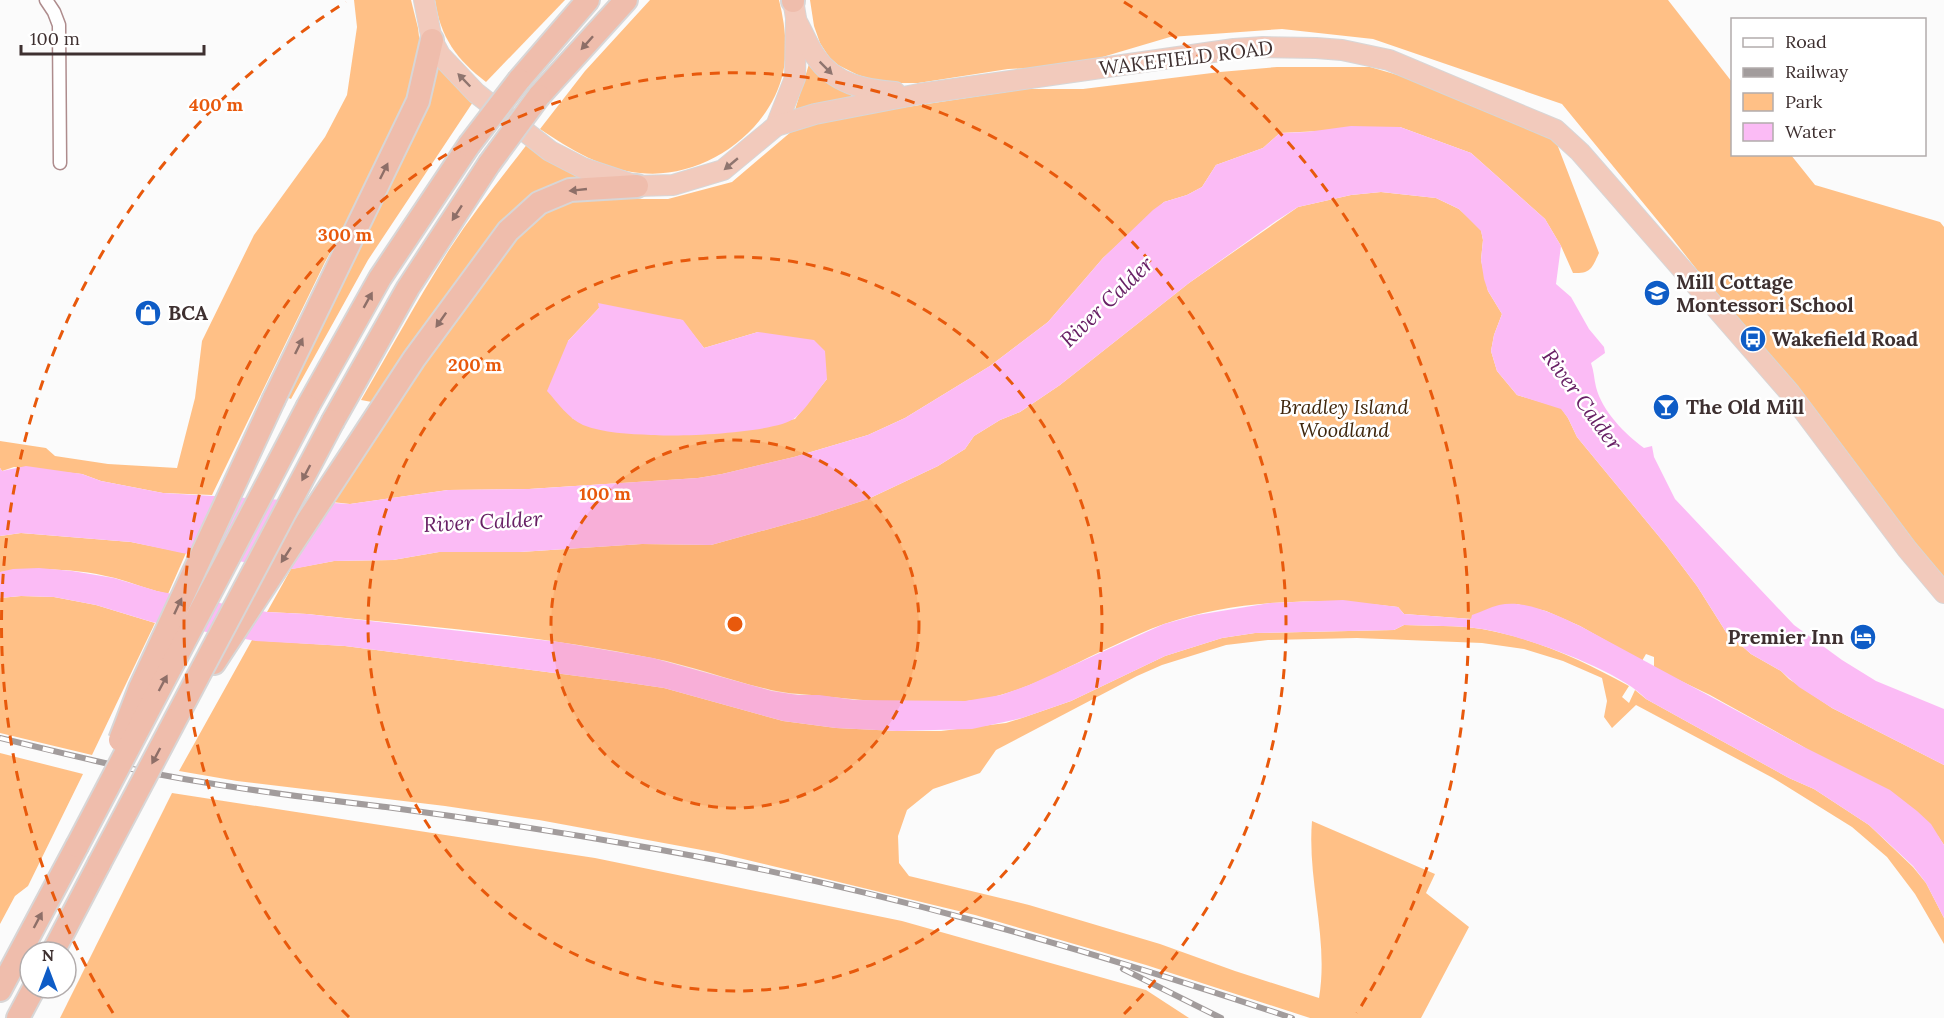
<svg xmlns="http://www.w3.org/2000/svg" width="1944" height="1018" font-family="Lora,serif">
<rect width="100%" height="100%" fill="#fbfbfb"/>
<g fill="#ffc086" fill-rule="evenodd">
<path d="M 354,0 L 411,0 L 418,28 L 421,53 L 416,83 L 377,168 L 325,262 L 212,495 L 163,493 L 101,481 L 82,474 L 14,467 L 2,471 L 0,468 L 0,441 L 46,448 L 55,456 L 108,464 L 177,468 L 195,398 L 202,341 L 254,235 L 325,137 L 347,95 L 357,27 Z"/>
<path d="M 435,0 L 565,0 L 486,82 C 457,60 440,37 435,0 Z"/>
<path d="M 650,0 L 779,0 C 785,24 788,49 783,73 C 769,134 702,180 640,173 C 604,170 570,149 540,129 L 585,71 Z"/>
<path d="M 810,0 L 1668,0 L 1732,82 L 1732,154 L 1791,155 L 1815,185 L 1940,222 L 1944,227 L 1944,585 L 1672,238 L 1562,104 L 1373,39 L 1282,29 L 1170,37 L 1072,66 L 1008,69 L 918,83 L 885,83 L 858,75 L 838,65 L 829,57 L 820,43 L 814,26 Z"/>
<path d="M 434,58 L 473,102 L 368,260 L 291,399 L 284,396 Z"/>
<path d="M 809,64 L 832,86 L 857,98 L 795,110 Z"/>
<path d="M 1277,67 L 1370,67 L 1422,82 L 1542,132 L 1557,144 L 1599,253 C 1592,268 1591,274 1573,273 L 1561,246 L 1545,219 L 1471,153 L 1400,127 L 1280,133 L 1263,148 L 1216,165 L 1202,187 L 1187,195 L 1164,202 L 1103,258 L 1048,322 L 990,366 L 905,418 L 868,435 L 794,457 L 722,474 L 698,478 L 529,489 L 448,490 L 350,504 L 332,502 L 378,429 L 485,283 L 496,259 L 545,213 L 570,202 L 591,199 L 668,199 L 732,182 L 792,131 L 820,120 L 1026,89 L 1083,89 L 1220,72 ZM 599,308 L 682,320 L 704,348 L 758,332 L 827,379 L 795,419 C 737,429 684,439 625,432 C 606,430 589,428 572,418 L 568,341 Z"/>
<path d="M 528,143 L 588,179 L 569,182 L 440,309 L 372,402 L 361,400 C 390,350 418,299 449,250 C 473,213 501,178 528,143 Z"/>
<path d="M 1381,192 L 1436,198 L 1459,209 L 1471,220 L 1481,230 L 1483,240 L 1481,260 L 1488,291 L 1502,314 L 1494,335 L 1491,351 L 1497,371 L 1517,395 L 1561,408 L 1568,418 L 1577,437 L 1666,545 L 1697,586 L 1726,632 L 1751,654 L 1781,671 L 1789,679 L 1832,708 L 1944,765 L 1944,845 L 1938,836 L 1802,746 L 1710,695 L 1654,668 L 1654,657 L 1646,654 L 1642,661 L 1580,626 L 1546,611 L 1517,604 L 1472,619 L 1404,614 L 1398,607 C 1323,597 1236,599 1164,624 C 1147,630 1130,638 1113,646 C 1065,667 1020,697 967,701 C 919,705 869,701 821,696 C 805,694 788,694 771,690 C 731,681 693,666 652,658 C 539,635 422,626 307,614 L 267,612 L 291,569 L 334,561 L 393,560 L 439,552 L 520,552 L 642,544 L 711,545 L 816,516 L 868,499 L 938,466 L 965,449 L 974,436 L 1000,420 L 1020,412 L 1060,385 L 1189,283 L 1298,207 L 1351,195 Z"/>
<path d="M 21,533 L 131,542 L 186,553 L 168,594 C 150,590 133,583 115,578 C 74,568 41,568 0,572 L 0,536 Z"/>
<path d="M 21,596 L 54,597 L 96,605 L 155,623 L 92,755 L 0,733 L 0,598 Z"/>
<path d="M 1404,625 C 1429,626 1457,625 1482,629 C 1534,638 1584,661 1629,686 L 1622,697 L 1629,703 L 1635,690 L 1646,699 L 1789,778 L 1814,789 L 1869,825 L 1913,867 L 1926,883 L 1944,918 L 1944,944 L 1915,894 L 1887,857 L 1852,827 L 1773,778 L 1636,705 L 1612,728 L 1604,717 L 1607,701 L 1602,678 L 1563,661 L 1524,649 L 1482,643 L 1357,638 L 1268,640 L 1226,645 L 1162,665 L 1137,676 L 996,750 L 980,773 L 933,789 L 907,810 L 898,836 L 899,863 L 909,876 L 1029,905 L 1160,944 L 1235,971 L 1319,998 C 1329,940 1307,880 1312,821 L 1435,874 L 1426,893 L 1469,927 L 1421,1018 L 1310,1018 L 1146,965 L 975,915 L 718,853 L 539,820 L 445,806 L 237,781 L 179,771 L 252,640 L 345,646 L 616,681 L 664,688 L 783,721 L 836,728 L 897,731 L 941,731 L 1006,723 L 1022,718 L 1071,701 L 1165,656 L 1222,638 L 1255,633 L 1394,630 Z"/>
<path d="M 0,753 L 83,774 L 28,886 L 15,896 L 0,924 Z"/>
<path d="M 172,793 L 595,858 L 902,921 L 1146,990 L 1189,1018 L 60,1018 Z"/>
</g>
<g fill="#fbbbf5">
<path d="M 1351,126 L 1400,127 L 1471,153 L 1545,219 L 1561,246 L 1556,284 L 1571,297 L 1589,329 L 1604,347 L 1605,353 L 1591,363 C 1594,371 1594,379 1596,387 C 1602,411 1625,434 1644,448 L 1652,446 L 1654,457 L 1675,499 L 1794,625 L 1842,660 L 1876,681 L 1944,709 L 1944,765 L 1832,708 L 1799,687 L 1781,671 L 1751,654 L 1726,632 L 1697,586 L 1666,545 L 1577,437 L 1568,418 L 1561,409 L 1517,395 L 1497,371 L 1491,351 L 1494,335 L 1502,314 L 1488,291 L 1484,279 L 1481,260 L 1483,240 L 1481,231 L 1459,209 L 1436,198 L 1381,192 L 1351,195 L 1298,207 L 1276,221 L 1189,283 L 1060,385 L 1020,412 L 1000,420 L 974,436 L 965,449 L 938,466 L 868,499 L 816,516 L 711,545 L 642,544 L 520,552 L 439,552 L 393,560 L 334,561 L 293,569 L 182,553 L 131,542 L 21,533 L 0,536 L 0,468 L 2,471 L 26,466 L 82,474 L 101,481 L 163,493 L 350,504 L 448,490 L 529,489 L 698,478 L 722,474 L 794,457 L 868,435 L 905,418 L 990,366 L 1048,322 L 1103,258 L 1153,210 L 1164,202 L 1187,195 L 1202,187 L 1216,165 L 1263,148 L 1280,133 L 1307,132 Z"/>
<path d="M 598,303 L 683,320 L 704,348 L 758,332 L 814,340 L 825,351 L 827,379 C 817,391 807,408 795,418 C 777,433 677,437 651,435 C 630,434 603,433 583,425 C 568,418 558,403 547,391 L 568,341 L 599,308 Z"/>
<path d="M 39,568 L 72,571 L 114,578 L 157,591 L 267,612 L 307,614 L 559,642 L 653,658 L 772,691 L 798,695 L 819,695 L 855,700 L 965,701 L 1001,695 L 1029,685 L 1164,624 L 1197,615 L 1270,603 L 1343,600 L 1398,607 L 1404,614 L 1471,619 L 1472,615 C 1481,612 1490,607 1499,605 C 1525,599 1557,615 1580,626 L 1802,746 L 1890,790 L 1917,811 L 1931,824 L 1944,845 L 1944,918 L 1926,883 L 1913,866 L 1869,825 L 1814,789 L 1789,778 L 1646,699 C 1620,670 1521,635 1482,629 C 1456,625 1429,626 1404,625 L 1394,630 L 1255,633 L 1222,638 L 1165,656 L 1071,701 L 1022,718 L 972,729 L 897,731 L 836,728 L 783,721 L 664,688 L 616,681 L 345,646 L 256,641 L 152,622 L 96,605 L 54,597 L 21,596 L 0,598 L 0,572 L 13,569 Z"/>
</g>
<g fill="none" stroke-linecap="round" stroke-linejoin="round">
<defs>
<path id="minor" d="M 46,0 L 54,12 L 59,25 L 60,163"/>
<g id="trunk">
<path d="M 424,0 L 432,40 L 440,55 L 476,93 L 550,151 L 583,168 L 637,186 L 673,185 L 723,170 L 776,126 L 795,78 L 796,18 L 793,0"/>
<path d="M 796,20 C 803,32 808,46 816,57 C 834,84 865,90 895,92"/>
<path d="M 776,126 L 815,114 L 919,94 L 1234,49 L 1263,47 L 1316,48 L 1342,50 L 1389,60 L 1556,130 L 1580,152 L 1790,393 L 1907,549 L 1944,593"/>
</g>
<g id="motorway">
<path d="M 793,1 L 793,0"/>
<path d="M 519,80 L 588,0"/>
<path d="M 539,96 L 626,0"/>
<path d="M 274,399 L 418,101 L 432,40"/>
<path d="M 308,406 L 380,278 L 469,145"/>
<path d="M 333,421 L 408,288 L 489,164"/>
<path d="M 214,663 L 414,359 L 508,231 L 539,203 L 570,190 L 637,186"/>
<path d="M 53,952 L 99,864"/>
<path d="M 0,990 L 77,846"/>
<path d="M 18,1018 L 34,988"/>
</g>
</defs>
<use href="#minor" stroke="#ae8c8d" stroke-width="15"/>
<use href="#trunk" stroke="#d8d6d6" stroke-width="22"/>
<use href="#motorway" stroke="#d8d6d6" stroke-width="26"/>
<use href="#minor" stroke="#fff" stroke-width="12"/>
<use href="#trunk" stroke="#f2cabc" stroke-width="20"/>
<use href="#motorway" stroke="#efbdac" stroke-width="22"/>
<defs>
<g id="rail">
<path d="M 0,738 C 69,755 138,772 208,783 C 267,793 327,800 386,807 C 476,819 566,833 656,849 C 872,887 1084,948 1292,1018"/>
<path d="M 1123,969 L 1221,1018"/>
</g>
</defs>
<use href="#rail" stroke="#a29c9c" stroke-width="6"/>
<use href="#rail" stroke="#fff" stroke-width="4" stroke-dasharray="11" stroke-linecap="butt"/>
<defs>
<g id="motorway-bridge">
<path d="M 469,145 L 519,80"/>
<path d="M 489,164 L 539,96"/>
<path d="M 120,740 L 140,688 L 274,399"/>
<path d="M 77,846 L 308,406"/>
<path d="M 99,864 L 333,421"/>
</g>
</defs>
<use href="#motorway-bridge" stroke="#d8d6d6" stroke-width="26" stroke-linecap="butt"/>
<use href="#motorway-bridge" stroke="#efbdac" stroke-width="22"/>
</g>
<defs><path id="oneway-solid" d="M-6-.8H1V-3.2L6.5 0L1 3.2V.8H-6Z" transform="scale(1.5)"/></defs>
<g fill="#8e6f68">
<use href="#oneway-solid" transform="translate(587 43) rotate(132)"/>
<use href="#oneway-solid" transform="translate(384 171) rotate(-64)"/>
<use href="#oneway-solid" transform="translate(578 190) rotate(174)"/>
<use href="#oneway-solid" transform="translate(457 213) rotate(123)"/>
<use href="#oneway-solid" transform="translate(368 300) rotate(-61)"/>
<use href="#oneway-solid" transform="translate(441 320) rotate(125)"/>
<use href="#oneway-solid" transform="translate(299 346) rotate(-64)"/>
<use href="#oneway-solid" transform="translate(306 473) rotate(118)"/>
<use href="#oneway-solid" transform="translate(286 555) rotate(123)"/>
<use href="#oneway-solid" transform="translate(178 606) rotate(-65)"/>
<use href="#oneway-solid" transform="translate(163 683) rotate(-62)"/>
<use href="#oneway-solid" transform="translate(156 756) rotate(118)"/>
<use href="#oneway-solid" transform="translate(38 920) rotate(-62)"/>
</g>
<g fill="#8f756f">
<use href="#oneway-solid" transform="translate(826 68) rotate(45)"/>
<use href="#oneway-solid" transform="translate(464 80) rotate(-134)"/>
<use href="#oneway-solid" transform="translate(731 164) rotate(140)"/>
</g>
<circle cx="735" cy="624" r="184" fill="#e8590c" fill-opacity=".12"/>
<g fill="none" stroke="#e8590c" stroke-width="3" stroke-dasharray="10 8">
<circle cx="735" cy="624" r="184"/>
<circle cx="735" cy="624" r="367"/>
<path d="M349 1017A551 551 0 1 1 1121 1017"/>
<path d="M113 1013A734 734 0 0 1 346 2M1124 2A734 734 0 0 1 1357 1013"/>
</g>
<defs>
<symbol id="school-disc" viewBox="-11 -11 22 22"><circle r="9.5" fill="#0e5cc6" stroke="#fff"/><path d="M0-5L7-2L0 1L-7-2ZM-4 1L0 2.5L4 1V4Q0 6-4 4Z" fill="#fff"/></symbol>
<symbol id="shop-disc" viewBox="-11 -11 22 22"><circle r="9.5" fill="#0e5cc6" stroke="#fff"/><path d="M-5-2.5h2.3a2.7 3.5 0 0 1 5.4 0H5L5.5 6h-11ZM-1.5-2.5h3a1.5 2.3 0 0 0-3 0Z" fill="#fff"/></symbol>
<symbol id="bus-disc" viewBox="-11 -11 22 22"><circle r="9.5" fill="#0e5cc6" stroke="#fff"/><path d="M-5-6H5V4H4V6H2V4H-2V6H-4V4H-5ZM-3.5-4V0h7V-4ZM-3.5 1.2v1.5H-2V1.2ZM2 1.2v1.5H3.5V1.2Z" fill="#fff"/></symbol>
<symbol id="bar-disc" viewBox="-11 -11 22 22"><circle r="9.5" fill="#0e5cc6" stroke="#fff"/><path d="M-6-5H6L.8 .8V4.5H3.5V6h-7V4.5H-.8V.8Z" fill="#fff"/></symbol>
<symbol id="hotel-disc" viewBox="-11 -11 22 22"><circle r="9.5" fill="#0e5cc6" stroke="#fff"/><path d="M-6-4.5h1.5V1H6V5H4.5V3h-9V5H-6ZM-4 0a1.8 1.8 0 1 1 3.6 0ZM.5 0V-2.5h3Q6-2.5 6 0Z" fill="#fff"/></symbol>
</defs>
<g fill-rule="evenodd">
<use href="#school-disc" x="1642" y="278" width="30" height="30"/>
<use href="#shop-disc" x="133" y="298" width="30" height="30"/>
<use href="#bus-disc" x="1738" y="324" width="30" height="30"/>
<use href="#bar-disc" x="1651" y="392" width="30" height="30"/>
<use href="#hotel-disc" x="1848" y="622" width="30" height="30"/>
</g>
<g text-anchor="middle" stroke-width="5" stroke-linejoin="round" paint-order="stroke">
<g font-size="20" fill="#3e3030" stroke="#fff">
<text transform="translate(1186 58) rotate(-7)" y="7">WAKEFIELD ROAD</text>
</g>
<g font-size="20" font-weight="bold" fill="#3e3030" stroke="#fff" text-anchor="start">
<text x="1676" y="289">Mill Cottage<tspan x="1676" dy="23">Montessori School</tspan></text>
<text x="168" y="320">BCA</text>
<text x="1772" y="346">Wakefield Road</text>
<text x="1686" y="414">The Old Mill</text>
<text x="1844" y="644" text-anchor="end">Premier Inn</text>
</g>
<g font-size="20" font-style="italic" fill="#3f260c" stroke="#fff">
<text x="1344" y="414">Bradley Island<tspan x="1344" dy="23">Woodland</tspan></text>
</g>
<g font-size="21" font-style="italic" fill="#682065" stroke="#fff">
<text transform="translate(1107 302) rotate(-44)" y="7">River Calder</text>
<text transform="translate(1582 400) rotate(54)" y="7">River Calder</text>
<text transform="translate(483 522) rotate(-3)" y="7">River Calder</text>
</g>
</g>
<circle cx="735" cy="624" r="9" fill="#e8590c" stroke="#fff" stroke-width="3"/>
<g font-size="18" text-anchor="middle" font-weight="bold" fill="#e8590c" stroke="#fff" stroke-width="5" stroke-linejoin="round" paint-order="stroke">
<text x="216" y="111">400 m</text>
<text x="345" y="241">300 m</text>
<text x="475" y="371">200 m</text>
<text x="605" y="500">100 m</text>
</g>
<rect x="1731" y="18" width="195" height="138" fill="#ffffff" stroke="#b2acac" stroke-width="1.5"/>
<rect x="1743" y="38" width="30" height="9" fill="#ffffff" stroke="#b2acac" stroke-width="1.5"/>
<text x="1785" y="48" font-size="18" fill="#3e3030">Road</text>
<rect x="1743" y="68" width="30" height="9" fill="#a29c9c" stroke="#b2acac" stroke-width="1.5"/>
<text x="1785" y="78" font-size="18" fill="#3e3030">Railway</text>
<rect x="1743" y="93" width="30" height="18" fill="#ffc086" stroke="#b2acac" stroke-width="1.5"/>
<text x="1785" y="108" font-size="18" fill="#3e3030">Park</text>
<rect x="1743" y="123" width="30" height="18" fill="#fbbbf5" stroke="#b2acac" stroke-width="1.5"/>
<text x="1785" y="138" font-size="18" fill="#3e3030">Water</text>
<g transform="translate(48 970)"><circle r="28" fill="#ffffff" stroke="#b2acac" stroke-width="1.5"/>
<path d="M0-4.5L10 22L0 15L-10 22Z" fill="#0e5cc6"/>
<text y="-9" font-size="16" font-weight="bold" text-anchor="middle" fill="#3e3030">N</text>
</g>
<path d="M21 45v9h183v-9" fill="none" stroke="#3e3030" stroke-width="3"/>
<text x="30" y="45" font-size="18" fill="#3e3030" stroke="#ffffff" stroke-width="4.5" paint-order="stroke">100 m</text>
</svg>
